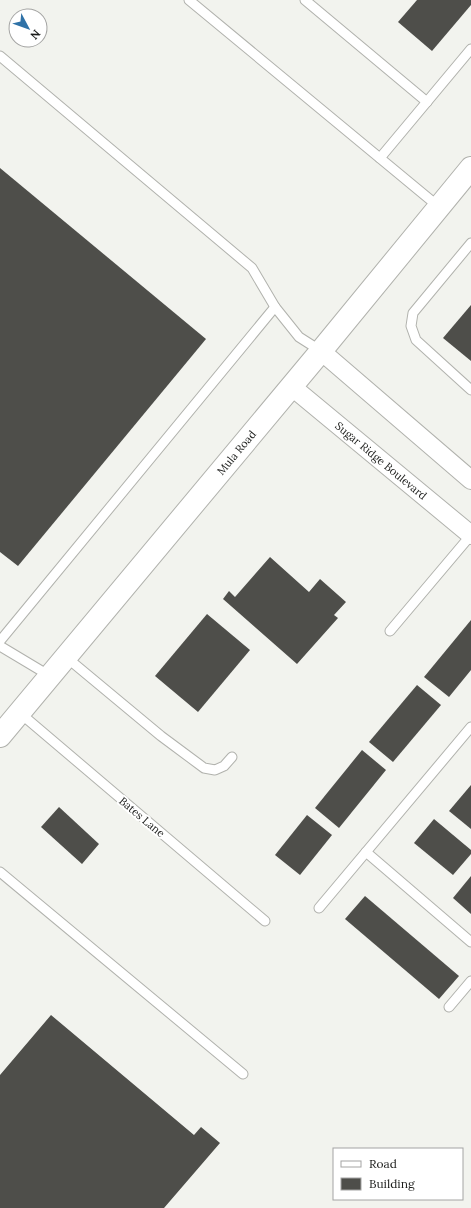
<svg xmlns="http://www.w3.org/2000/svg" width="471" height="1208" font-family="Lora,serif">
<rect width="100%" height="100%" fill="#f2f3ee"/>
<g fill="#4e4e4a">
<path d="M 417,0 L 471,0 L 471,5 L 432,51 L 398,22 Z"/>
<path d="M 0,168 L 206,339 L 18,566 L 0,552 Z"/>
<path d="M 471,305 L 471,361 L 443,338 Z"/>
<path d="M 270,557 L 309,592 L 320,579 L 346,602 L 334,615 L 338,618 L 297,664 L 223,599 L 229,591 L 235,597 Z"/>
<path d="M 207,614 L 250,650 L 198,712 L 155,676 Z"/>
<path d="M 471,620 L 471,670 L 449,697 L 424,677 Z"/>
<path d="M 417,685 L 441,705 L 393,762 L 369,742 Z"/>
<path d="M 362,750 L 386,770 L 339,828 L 315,808 Z"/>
<path d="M 471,785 L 471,829 L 449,811 Z"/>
<path d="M 59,807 L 99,844 L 82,864 L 41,827 Z"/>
<path d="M 307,815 L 332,835 L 300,875 L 275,855 Z"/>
<path d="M 434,819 L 471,850 L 471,854 L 453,875 L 414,843 Z"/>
<path d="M 471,876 L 471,914 L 453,898 Z"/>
<path d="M 365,896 L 459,976 L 439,999 L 345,919 Z"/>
<path d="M 51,1015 L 194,1135 L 201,1127 L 220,1143 L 164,1208 L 0,1208 L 0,1075 Z"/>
</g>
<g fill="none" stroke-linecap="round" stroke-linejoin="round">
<defs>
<g id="lane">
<path d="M 189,0 L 439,207"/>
<path d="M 305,0 L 427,102"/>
<path d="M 0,56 L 252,268 L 275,307 L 299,337 L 321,351"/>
<path d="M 380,158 L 471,49"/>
<path d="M 471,243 L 413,313 L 411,326 L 416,340 L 471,390"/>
<path d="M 390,631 L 471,535"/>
<path d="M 0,641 L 275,307"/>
<path d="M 0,646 L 50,676"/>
<path d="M 66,657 L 161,736 L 204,768 L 215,770 L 224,766 L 232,757"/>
<path d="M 20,713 L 265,921"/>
<path d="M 366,852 L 471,942"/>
<path d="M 0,872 L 243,1074"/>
<path d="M 319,908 L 471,727"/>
<path d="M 449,1007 L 471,981"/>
</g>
<g id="street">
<path d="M 321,351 L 471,480"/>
<path id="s1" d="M 291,386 L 471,535"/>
</g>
<g id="secondary">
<path id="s2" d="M 0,736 L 321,351 L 471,168"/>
</g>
</defs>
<use href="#lane" stroke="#b1b2ad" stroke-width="11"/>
<use href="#street" stroke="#b1b2ad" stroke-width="20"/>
<use href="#secondary" stroke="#b1b2ad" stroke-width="24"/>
<use href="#lane" stroke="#fff" stroke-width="9"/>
<use href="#street" stroke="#fff" stroke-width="18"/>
<use href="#secondary" stroke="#fff" stroke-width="22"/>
</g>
<g text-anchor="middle" stroke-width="4" stroke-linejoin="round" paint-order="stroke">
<g font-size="11" fill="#1b1c1a" stroke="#fff">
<text dy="4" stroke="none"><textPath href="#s2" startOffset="369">Mula Road</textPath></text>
<text dy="4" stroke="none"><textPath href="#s1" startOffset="117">Sugar Ridge Boulevard</textPath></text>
<text transform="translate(142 817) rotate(40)" y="4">Bates Lane</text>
</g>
</g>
<rect x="333" y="1148" width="130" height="52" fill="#ffffff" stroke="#a4a4a3"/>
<rect x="341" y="1161" width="20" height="6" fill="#ffffff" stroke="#a4a4a3"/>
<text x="369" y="1168" font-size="12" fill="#1b1c1a">Road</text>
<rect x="341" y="1178" width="20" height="12" fill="#4e4e4a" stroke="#a4a4a3"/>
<text x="369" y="1188" font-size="12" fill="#1b1c1a">Building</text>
<g transform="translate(28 28) rotate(131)"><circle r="19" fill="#ffffff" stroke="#a4a4a3"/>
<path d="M0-3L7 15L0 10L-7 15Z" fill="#2f72a7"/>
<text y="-6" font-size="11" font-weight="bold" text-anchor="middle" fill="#1b1c1a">N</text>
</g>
</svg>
